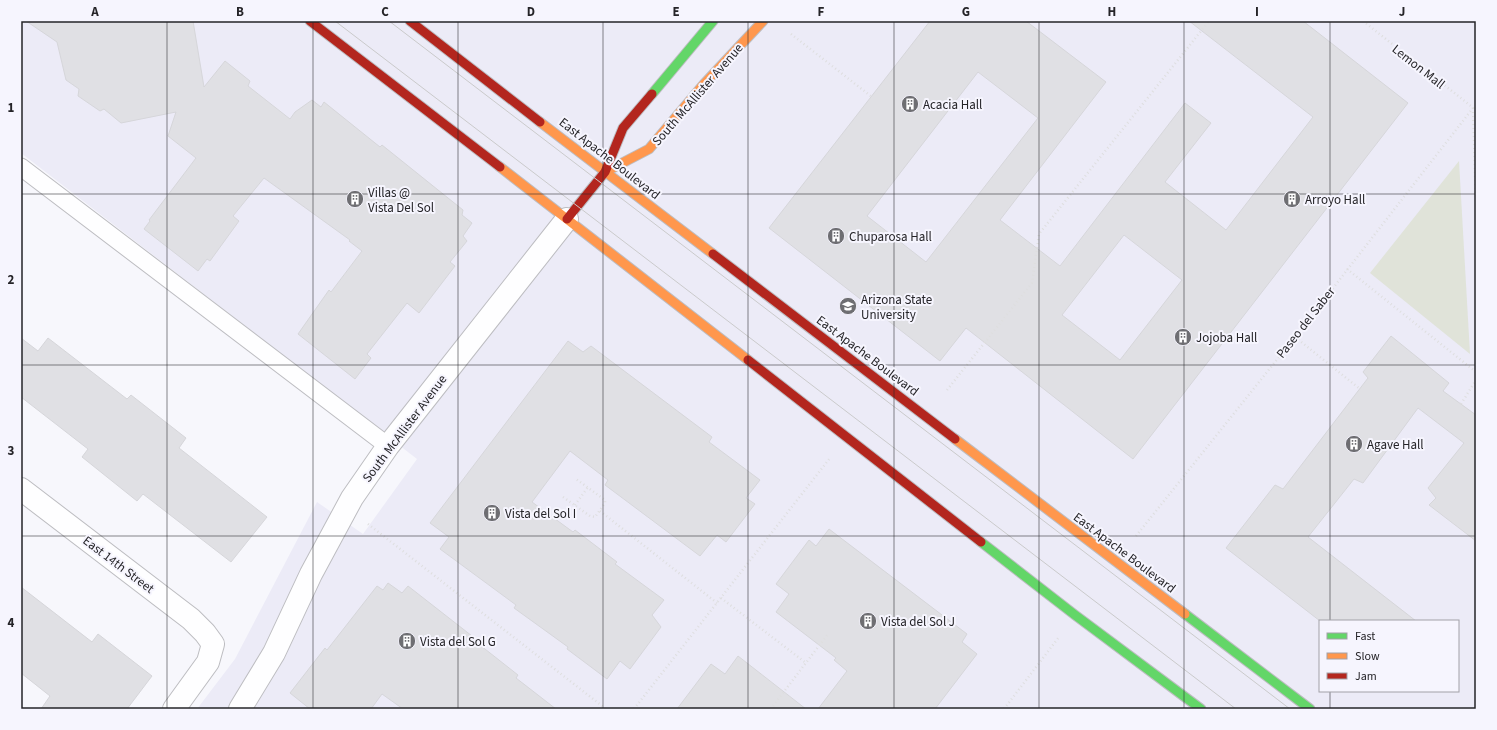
<svg xmlns="http://www.w3.org/2000/svg" width="1497" height="730" font-family="'Source Sans 3',sans-serif">
<rect width="100%" height="100%" fill="#f7f7fc"/>
<path fill="#ecebf7" fill-rule="evenodd" d="M 21,21 L 1476,21 L 1476,709 L 197,709 L 235,659 L 317,502 L 363,534 L 417,459 L 21,153 ZM 1320,621 L 1458,621 L 1458,691 L 1320,691 Z"/>
<path fill="#e0e3d9" d="M 1459,161 L 1470,354 L 1370,273 Z"/>
<g fill="#e0e0e4" stroke="#d6d6da" fill-rule="evenodd">
<path d="M 26,21 L 193,21 L 204,87 L 225,61 L 250,81 L 248,86 L 290,119 L 295,112 L 312,100 L 321,107 L 324,102 L 380,147 L 382,145 L 463,210 L 462,215 L 472,223 L 463,236 L 467,241 L 450,262 L 455,266 L 419,313 L 407,303 L 367,354 L 371,358 L 355,379 L 298,334 L 329,290 L 331,292 L 362,251 L 349,241 L 350,240 L 264,178 L 233,216 L 239,221 L 210,261 L 207,259 L 198,271 L 144,229 L 150,221 L 149,220 L 196,158 L 168,136 L 176,112 L 121,123 L 104,109 L 100,111 L 78,96 L 79,89 L 66,80 L 57,42 Z"/>
<path d="M 930,21 L 1026,21 L 1106,82 L 1000,220 L 1060,266 L 1185,103 L 1211,123 L 1165,182 L 1226,230 L 1313,117 L 1189,21 L 1303,21 L 1408,103 L 1133,459 L 966,328 L 940,361 L 769,228 ZM 978,72 L 1038,118 L 926,262 L 867,216 ZM 1124,235 L 1182,280 L 1120,360 L 1062,315 Z"/>
<path d="M 1391,336 L 1449,383 L 1443,391 L 1476,415 L 1476,541 L 1429,505 L 1436,498 L 1428,488 L 1464,443 L 1418,408 L 1363,483 L 1354,479 L 1308,537 L 1416,621 L 1320,621 L 1226,548 L 1275,485 L 1283,489 L 1368,378 L 1363,372 Z"/>
<path d="M 21,338 L 38,351 L 48,338 L 127,399 L 131,395 L 186,438 L 179,448 L 267,517 L 231,562 L 143,494 L 137,501 L 82,457 L 88,449 L 21,397 Z"/>
<path d="M 568,341 L 583,352 L 591,346 L 712,437 L 709,442 L 760,480 L 746,498 L 755,504 L 726,542 L 717,535 L 700,556 L 605,485 L 608,480 L 570,451 L 532,502 L 573,532 L 575,530 L 617,562 L 615,564 L 664,600 L 652,615 L 661,627 L 630,669 L 620,661 L 607,679 L 567,649 L 568,647 L 514,608 L 516,605 L 440,549 L 449,537 L 430,523 Z"/>
<path d="M 829,529 L 967,634 L 962,642 L 977,654 L 935,709 L 818,709 L 847,671 L 834,660 L 836,658 L 776,612 L 789,594 L 776,584 L 809,540 L 816,546 Z"/>
<path d="M 388,583 L 402,593 L 408,586 L 472,636 L 471,638 L 518,675 L 516,678 L 556,709 L 403,709 L 382,694 L 371,709 L 310,709 L 290,693 L 325,648 L 327,650 L 377,586 L 383,590 Z"/>
<path d="M 21,587 L 92,642 L 98,634 L 152,676 L 127,709 L 41,709 L 50,696 L 21,673 Z"/>
<path d="M 738,656 L 806,709 L 677,709 L 711,664 L 725,674 Z"/>
</g>
<g fill="none" stroke-linecap="round" stroke-linejoin="round">
<defs>
<path id="lane" d="M 21,167 L 388,446"/>
<g id="street">
<path d="M 21,489 L 191,619 L 205,633 L 213,644 L 208,662 L 174,709"/>
<path d="M 240,709 L 274,653 L 311,574 L 352,498 L 388,446 L 567,219"/>
</g>
<g id="fast">
<path d="M 652,94 L 713,21"/>
<path d="M 981,542 L 1075,615 L 1201,709"/>
<path d="M 1185,614 L 1310,709"/>
</g>
<g id="slow">
<path d="M 540,122 L 713,254"/>
<path d="M 500,167 L 748,360"/>
<path d="M 605,172 L 649,149 L 704,84 L 763,21"/>
<path d="M 955,439 L 1185,614"/>
</g>
<g id="jam">
<path d="M 310,21 L 500,167"/>
<path d="M 410,21 L 540,122"/>
<path d="M 567,219 L 605,172 L 623,128 L 652,94"/>
<path d="M 713,254 L 955,439"/>
<path d="M 748,360 L 981,542"/>
</g>
</defs>
<use href="#lane" stroke="#bdbdc1" stroke-width="19"/>
<use href="#street" stroke="#bdbdc1" stroke-width="24"/>
<use href="#fast" stroke="#bdbdc1" stroke-width="11"/>
<use href="#slow" stroke="#bdbdc1" stroke-width="11"/>
<use href="#jam" stroke="#bdbdc1" stroke-width="11"/>
<g stroke="#dededf" stroke-width="2.5" stroke-dasharray="1 3" stroke-linecap="butt">
<path d="M 1363,21 L 1476,110"/>
<path d="M 791,34 L 872,97"/>
<path d="M 1473,108 L 1476,203"/>
<path d="M 1347,269 L 1476,372"/>
<path d="M 1295,337 L 1360,389"/>
<path d="M 947,390 L 1032,283 L 1039,234 L 1209,21"/>
<path d="M 1461,404 L 1476,380"/>
<path d="M 563,497 L 590,516 L 595,517 L 605,503 L 605,500 L 576,479"/>
<path d="M 575,505 L 588,487"/>
<path d="M 600,511 L 717,603"/>
<path d="M 368,524 L 606,709"/>
<path d="M 1136,536 L 1295,337 L 1473,108"/>
<path d="M 721,598 L 806,663"/>
<path d="M 773,706 L 828,634"/>
<path d="M 634,709 L 830,458"/>
<path d="M 1004,709 L 1059,637"/>
</g>
<use href="#lane" stroke="#fefeff" stroke-width="17"/>
<use href="#street" stroke="#fefeff" stroke-width="22"/>
<use href="#fast" stroke="#63d668" stroke-width="9"/>
<use href="#slow" stroke="#ff974d" stroke-width="9"/>
<use href="#jam" stroke="#b3261e" stroke-width="9"/>
<g stroke="#cacacb" stroke-width="1">
<path d="M 335,21 L 1236,709"/>
<path d="M 389,21 L 1290,709"/>
</g>
</g>
<path fill="none" stroke="#252428" stroke-width="1" stroke-opacity="0.55" d="M 167,21 L 167,709M 313,21 L 313,709M 458,21 L 458,709M 603,21 L 603,709M 748,21 L 748,709M 894,21 L 894,709M 1039,21 L 1039,709M 1184,21 L 1184,709M 1330,21 L 1330,621M 21,194 L 1476,194M 21,365 L 1476,365M 21,536 L 1476,536M 1330,691 L 1330,709"/>
<defs>
<symbol id="building-disc" viewBox="-11 -11 22 22"><circle r="9.5" fill="#6e6e72" stroke="#f6f5fe"/><path d="M-4-6H4V6H1V3H-1V6H-4ZM-2.5-4.3h1.7v1.8h-1.7ZM.8-4.3h1.7v1.8H.8ZM-2.5-1h1.7V.8h-1.7ZM.8-1h1.7V.8H.8Z" fill="#fff"/></symbol>
<symbol id="university-disc" viewBox="-11 -11 22 22"><circle r="9.5" fill="#6e6e72" stroke="#f6f5fe"/><path d="M0-5L7-2L0 1L-7-2ZM-4 1L0 2.5L4 1V4Q0 6-4 4Z" fill="#fff"/></symbol>
</defs>
<g fill-rule="evenodd">
<use href="#building-disc" x="900" y="94" width="20" height="20"/>
<use href="#building-disc" x="345" y="189" width="20" height="20"/>
<use href="#building-disc" x="1282" y="189" width="20" height="20"/>
<use href="#building-disc" x="826" y="226" width="20" height="20"/>
<use href="#university-disc" x="838" y="296" width="20" height="20"/>
<use href="#building-disc" x="1173" y="327" width="20" height="20"/>
<use href="#building-disc" x="1344" y="434" width="20" height="20"/>
<use href="#building-disc" x="482" y="503" width="20" height="20"/>
<use href="#building-disc" x="858" y="611" width="20" height="20"/>
<use href="#building-disc" x="397" y="631" width="20" height="20"/>
</g>
<g text-anchor="middle" stroke-width="4" stroke-linejoin="round" paint-order="stroke">
<g font-size="13" fill="#252428" stroke="#f6f5fe">
<text transform="translate(1419 66) rotate(38)" y="5">Lemon Mall</text>
<text transform="translate(697 94) rotate(-49)" y="5">South McAllister Avenue</text>
<text transform="translate(610 158) rotate(38)" y="5">East Apache Boulevard</text>
<text transform="translate(1305 322) rotate(-52)" y="5">Paseo del Saber</text>
<text transform="translate(868 355) rotate(37)" y="5">East Apache Boulevard</text>
<text transform="translate(404 428) rotate(-53)" y="5">South McAllister Avenue</text>
<text transform="translate(1125 552) rotate(37)" y="5">East Apache Boulevard</text>
<text transform="translate(119 564) rotate(37)" y="5">East 14th Street</text>
</g>
<g font-size="13" fill="#252428" stroke="#f6f5fe" text-anchor="start">
<text x="923" y="109">Acacia Hall</text>
<text x="368" y="197">Villas @<tspan x="368" dy="15">Vista Del Sol</tspan></text>
<text x="1305" y="204">Arroyo Hall</text>
<text x="849" y="241">Chuparosa Hall</text>
<text x="861" y="304">Arizona State<tspan x="861" dy="15">University</tspan></text>
<text x="1196" y="342">Jojoba Hall</text>
<text x="1367" y="449">Agave Hall</text>
<text x="505" y="518">Vista del Sol I</text>
<text x="881" y="626">Vista del Sol J</text>
<text x="420" y="646">Vista del Sol G</text>
</g>
</g>
<rect width="1497" height="730" fill="none" stroke="#f6f5fe" stroke-width="44"/>
<rect x="1319" y="620" width="140" height="72" fill="#f6f5fe" stroke="#a2a1a8"/>
<rect x="1327" y="633" width="20" height="6" fill="#63d668" stroke="#a2a1a8"/>
<text x="1355" y="640" font-size="12" fill="#252428">Fast</text>
<rect x="1327" y="653" width="20" height="6" fill="#ff974d" stroke="#a2a1a8"/>
<text x="1355" y="660" font-size="12" fill="#252428">Slow</text>
<rect x="1327" y="673" width="20" height="6" fill="#b3261e" stroke="#a2a1a8"/>
<text x="1355" y="680" font-size="12" fill="#252428">Jam</text>
<rect x="22" y="22" width="1453" height="686" fill="none" stroke="#252428" stroke-width="1.5"/>
<g font-size="13" text-anchor="middle" font-weight="bold" fill="#252428">
<text x="95" y="16">A</text>
<text x="240" y="16">B</text>
<text x="385" y="16">C</text>
<text x="531" y="16">D</text>
<text x="676" y="16">E</text>
<text x="821" y="16">F</text>
<text x="966" y="16">G</text>
<text x="1112" y="16">H</text>
<text x="1257" y="16">I</text>
<text x="1402" y="16">J</text>
<text x="11" y="112">1</text>
<text x="11" y="284">2</text>
<text x="11" y="455">3</text>
<text x="11" y="627">4</text>
</g>
</svg>
